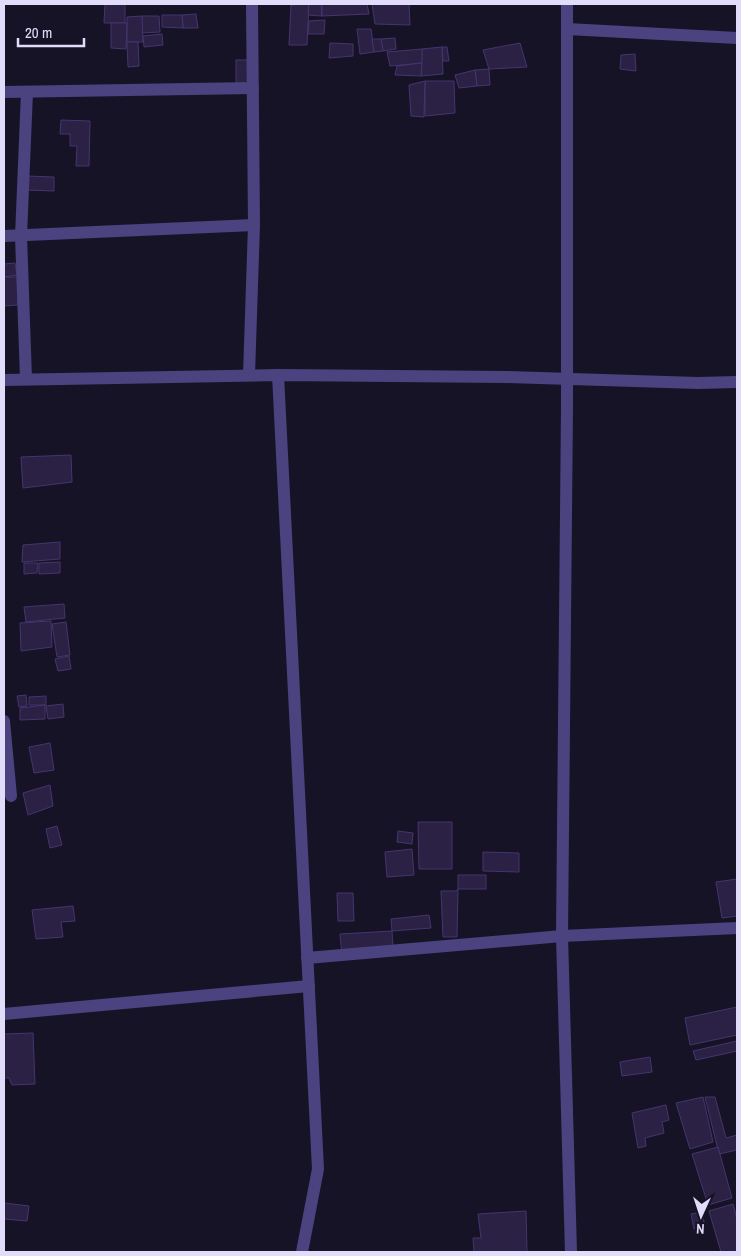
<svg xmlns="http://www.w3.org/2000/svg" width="741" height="1256" font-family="'Archivo Narrow',sans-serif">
<rect width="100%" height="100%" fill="#171326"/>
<g fill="#2b2145" stroke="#45356e">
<path d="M 105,4 L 125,4 L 125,23 L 104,23 Z"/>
<path d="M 309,4 L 307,45 L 289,45 L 291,5 Z"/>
<path d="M 309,4 L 321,4 L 322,16 L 308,15 Z"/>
<path d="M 322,4 L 367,4 L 369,14 L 322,16 Z"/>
<path d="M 372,4 L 409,4 L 410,25 L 375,24 Z"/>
<path d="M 196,14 L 198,28 L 183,28 L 182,15 Z"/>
<path d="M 162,15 L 182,15 L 183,28 L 162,27 Z"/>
<path d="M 142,16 L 159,16 L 160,32 L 141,33 Z"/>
<path d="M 142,16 L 143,42 L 127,42 L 127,17 Z"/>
<path d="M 325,20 L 324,34 L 308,34 L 309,21 Z"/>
<path d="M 111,23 L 127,23 L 126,49 L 111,48 Z"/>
<path d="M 357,29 L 371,29 L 374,52 L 360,54 Z"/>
<path d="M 162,34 L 163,45 L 144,47 L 143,36 Z"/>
<path d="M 395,38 L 396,49 L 383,51 L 381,39 Z"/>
<path d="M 372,39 L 381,39 L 383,51 L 374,52 Z"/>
<path d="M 127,42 L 138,42 L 139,66 L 128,67 Z"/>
<path d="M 330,43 L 353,44 L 353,56 L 329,58 Z"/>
<path d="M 520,43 L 527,67 L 489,69 L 483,50 Z"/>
<path d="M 442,47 L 447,47 L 449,61 L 443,61 Z"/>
<path d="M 442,47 L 443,74 L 421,76 L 422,49 Z"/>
<path d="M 422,49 L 422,63 L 390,66 L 387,52 Z"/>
<path d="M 635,54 L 636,71 L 620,69 L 621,55 Z"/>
<rect x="236" y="60" width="13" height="24"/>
<path d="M 422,63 L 421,76 L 395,75 L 397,66 Z"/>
<path d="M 489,69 L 490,85 L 477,86 L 475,70 Z"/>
<path d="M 475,70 L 477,86 L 459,88 L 455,75 Z"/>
<path d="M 425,81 L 454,81 L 455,113 L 425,116 Z"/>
<path d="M 425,81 L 424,117 L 411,116 L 409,85 Z"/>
<path d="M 61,120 L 90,121 L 89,166 L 76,166 L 77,146 L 70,146 L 70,134 L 60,134 Z"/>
<path d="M 26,176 L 54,177 L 54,191 L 26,190 Z"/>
<path d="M 15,263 L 17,275 L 4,277 L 4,264 Z"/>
<path d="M 4,277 L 17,277 L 18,305 L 4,306 Z"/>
<path d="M 71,455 L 72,482 L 23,488 L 21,457 Z"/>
<path d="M 60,542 L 60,559 L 22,562 L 23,545 Z"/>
<path d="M 60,562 L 60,573 L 39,574 L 39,563 Z"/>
<path d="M 24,563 L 38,563 L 37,573 L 24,574 Z"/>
<path d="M 64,604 L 65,618 L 26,622 L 24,607 Z"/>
<path d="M 51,621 L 52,647 L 21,651 L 20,623 Z"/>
<path d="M 66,622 L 70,655 L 57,657 L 52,624 Z"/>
<path d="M 69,656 L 71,669 L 58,671 L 55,659 Z"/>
<path d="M 26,695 L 27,706 L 19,707 L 17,696 Z"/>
<path d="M 46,696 L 46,705 L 29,705 L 29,697 Z"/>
<path d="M 63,704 L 64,717 L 48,719 L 46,706 Z"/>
<path d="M 45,705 L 45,719 L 20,720 L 20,708 Z"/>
<path d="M 50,743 L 54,770 L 34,773 L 29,747 Z"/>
<path d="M 50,785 L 53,806 L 28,815 L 23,793 Z"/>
<path d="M 418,822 L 452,822 L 452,869 L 419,869 Z"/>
<path d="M 57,826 L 62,845 L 50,848 L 46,829 Z"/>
<path d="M 398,831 L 413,833 L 412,844 L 397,842 Z"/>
<path d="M 412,849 L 414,875 L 387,877 L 385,852 Z"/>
<path d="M 483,852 L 519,853 L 519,872 L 483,871 Z"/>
<rect x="458" y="875" width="28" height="14"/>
<path d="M 737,879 L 737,916 L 722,918 L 716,882 Z"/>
<path d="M 458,889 L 457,937 L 443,937 L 441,891 L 456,891 Z"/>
<path d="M 337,893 L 353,893 L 354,921 L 338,921 Z"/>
<path d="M 73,906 L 75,921 L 61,922 L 63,937 L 36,939 L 32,910 Z"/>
<path d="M 429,915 L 431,928 L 392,931 L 391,919 Z"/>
<path d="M 392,931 L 393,947 L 342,955 L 340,934 Z"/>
<path d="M 737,1007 L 737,1035 L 690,1045 L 685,1018 Z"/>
<path d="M 33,1033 L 35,1084 L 12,1085 L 9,1078 L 4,1078 L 4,1034 Z"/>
<path d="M 737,1041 L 737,1051 L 696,1060 L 693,1051 Z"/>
<path d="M 650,1057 L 652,1072 L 622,1076 L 620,1062 Z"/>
<path d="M 703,1097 L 713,1142 L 690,1149 L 676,1103 Z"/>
<path d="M 705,1097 L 715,1097 L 726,1138 L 737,1135 L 737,1150 L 719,1154 Z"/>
<path d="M 666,1105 L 669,1120 L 662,1122 L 664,1133 L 645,1138 L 646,1146 L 638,1148 L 632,1113 Z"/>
<path d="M 718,1147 L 732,1198 L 708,1205 L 692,1154 Z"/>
<path d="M 4,1203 L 29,1206 L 27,1221 L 4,1219 Z"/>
<path d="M 733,1204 L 737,1219 L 737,1252 L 721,1252 L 709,1211 Z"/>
<path d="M 526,1211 L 527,1252 L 474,1252 L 473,1238 L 481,1238 L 478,1214 Z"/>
<path d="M 702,1212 L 705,1227 L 694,1229 L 691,1214 Z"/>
</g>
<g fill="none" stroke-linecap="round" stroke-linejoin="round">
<g stroke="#4a4380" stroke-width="12">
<path d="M 567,4 L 567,408 L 562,936 L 571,1252"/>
<path d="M 567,29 L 737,38"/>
<path d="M 4,92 L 253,88"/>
<path d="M 4,236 L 254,225"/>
<path d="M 249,375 L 254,225 L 252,4"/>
<path d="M 278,375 L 318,1169 L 302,1252"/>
<path d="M 26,379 L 21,236 L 27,92"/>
<path d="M 4,380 L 278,375 L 506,377 L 698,383 L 737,382"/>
<path d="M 4,721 L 11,796"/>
<path d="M 307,958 L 562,936 L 737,928"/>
<path d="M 4,1014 L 309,986"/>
</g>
</g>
<rect width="741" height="1256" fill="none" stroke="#e2dcfb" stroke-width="10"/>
<g transform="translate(701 1216) rotate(183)" stroke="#171326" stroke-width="4" paint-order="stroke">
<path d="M0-4L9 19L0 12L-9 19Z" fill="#e2dcfb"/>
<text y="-8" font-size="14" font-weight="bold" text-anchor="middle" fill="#e2dcfb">N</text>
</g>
<path d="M18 38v8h66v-8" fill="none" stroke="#e2dcfb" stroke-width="2.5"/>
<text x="25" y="38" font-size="15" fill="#e2dcfb" stroke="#171326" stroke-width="4" paint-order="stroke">20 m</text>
</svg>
